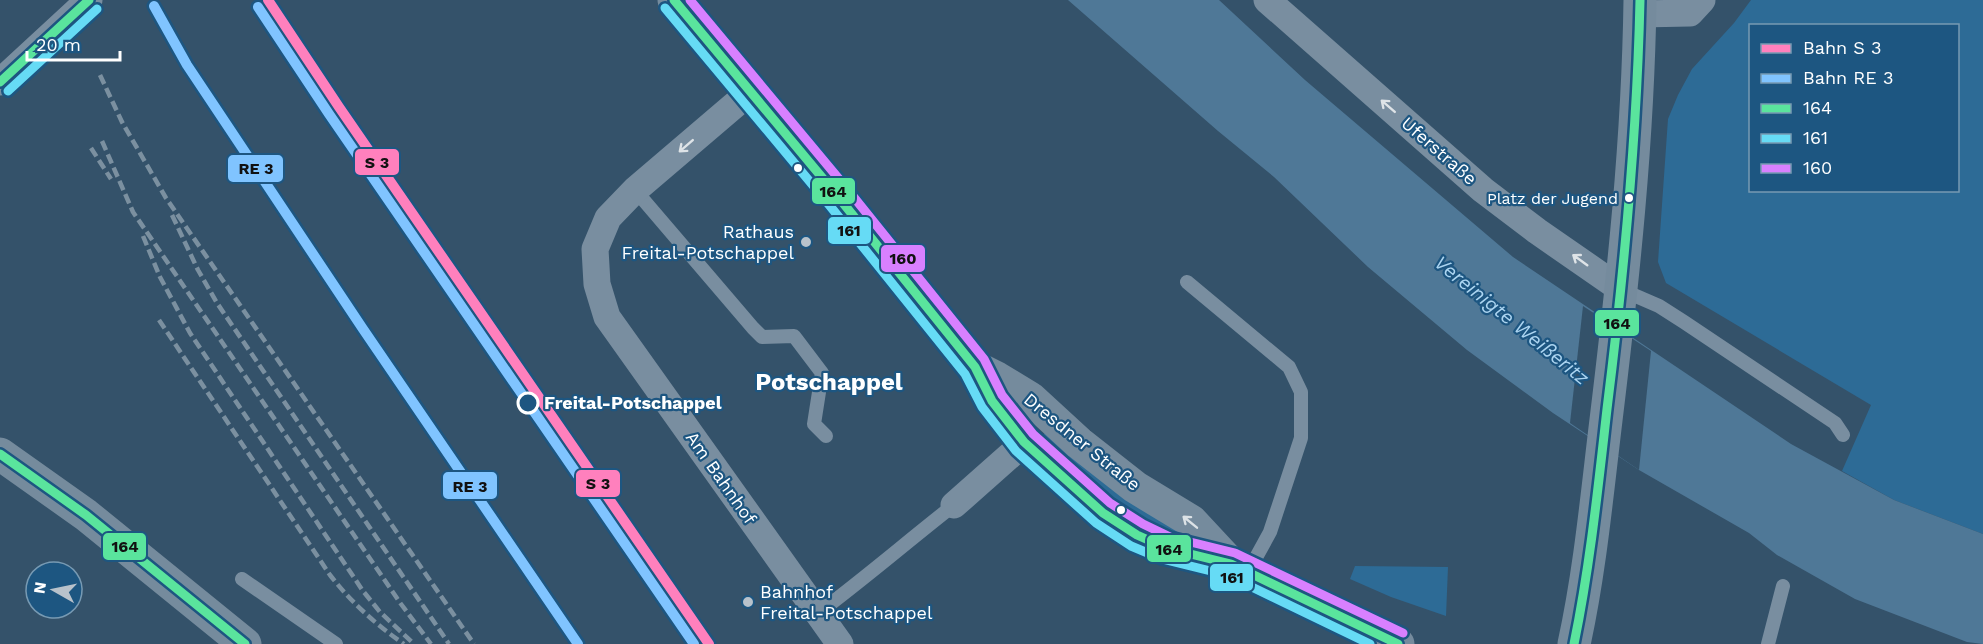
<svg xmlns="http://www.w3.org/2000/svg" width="1983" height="644" font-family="'Work Sans',sans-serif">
<rect width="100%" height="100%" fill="#34526a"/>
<g fill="#2d6b96" fill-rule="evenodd">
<path d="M 1751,0 L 1983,0 L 1983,534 L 1894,500 L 1842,471 L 1871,405 L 1666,283 L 1658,262 L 1668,119 L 1678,95 L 1692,69 L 1734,23 ZM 1750,26 L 1958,26 L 1958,190 L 1750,190 Z"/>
<path d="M 1047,431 L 1180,533 L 1178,538 L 1138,527 L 1037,442 Z"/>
<path d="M 1355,566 L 1448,567 L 1446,616 L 1391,597 L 1350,579 Z"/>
</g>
<path fill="#4f7897" d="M 1068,0 L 1219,0 L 1305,80 L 1513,257 L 1791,444 L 1894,500 L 1983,534 L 1983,644 L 1967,642 L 1855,599 L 1777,555 L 1749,533 L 1639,470 L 1553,413 L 1467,350 L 1368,267 L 1274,177 L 1218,131 Z"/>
<path fill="#34526a" d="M 1583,306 L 1651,351 L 1639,470 L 1570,423 Z"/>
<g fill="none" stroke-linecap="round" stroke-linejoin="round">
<g stroke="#798ea0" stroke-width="14">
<path d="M 635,190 L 753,328 L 762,337 L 794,336 L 822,373 L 814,424 L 826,436"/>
<path d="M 1187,282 L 1289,367 L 1301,392 L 1301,438 L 1270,532 L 1248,572"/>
<path d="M 1622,290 L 1659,306 L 1684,322 L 1835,423 L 1843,435"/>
<path d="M 242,579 L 336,644"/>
<path d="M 817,614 C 864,579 908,541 954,505"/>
<path d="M 1768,644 L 1783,586"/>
</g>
<g stroke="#798ea0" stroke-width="27">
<path d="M 1267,0 L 1483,190 L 1537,231 L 1622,290"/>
<path d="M 1640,14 L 1690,13 L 1702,0"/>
<path d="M 0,82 L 89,0"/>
<path d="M 751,91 L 635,190 L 608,218 L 595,249 L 597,284 L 607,317 L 840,644"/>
<path d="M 954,505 L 1015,451"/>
</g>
<g stroke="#758b9d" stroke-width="33">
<path d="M 674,0 L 835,193 L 975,367 L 992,401 L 1024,442 L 1103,513 L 1137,535 L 1166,548 L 1231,564 L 1398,644"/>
<path d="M 975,367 L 997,378 L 1030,398 L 1079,443 L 1135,487 L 1191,521 L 1231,564"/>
<path d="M 0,454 L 86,515 L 245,644"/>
<path d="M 1574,644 C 1590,571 1597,494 1606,420 C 1623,280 1638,141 1640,0"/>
</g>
<g stroke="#7b90a0" stroke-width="4.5" stroke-dasharray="10 4.5" stroke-linecap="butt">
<path d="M 100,75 L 122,122 L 166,198 L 474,644"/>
<path d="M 102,141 L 133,212 L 401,604 L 431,644"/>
<path d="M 91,148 L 111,179"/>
<path d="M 172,215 L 198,270 L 217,303 L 449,644"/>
<path d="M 143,236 L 160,277 L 190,333 L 363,591 L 380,612 L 414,644"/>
<path d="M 159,320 L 330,575 C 351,602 375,624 404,644"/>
</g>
<defs>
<g id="bus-1">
<path d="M 674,0 L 835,193 L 975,367 L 992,401 L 1024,442 L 1103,513 L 1137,535 L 1166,548 L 1231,564 L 1398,644"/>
<path d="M 0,82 L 89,0"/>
<path d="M 0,454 L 86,515 L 245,644"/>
<path d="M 1574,644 C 1590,566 1598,488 1607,409 C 1624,273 1637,137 1640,0"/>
</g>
<g id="bus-2">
<path d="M 665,8 L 826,201 L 965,374 L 982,407 L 1016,451 L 1096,523 L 1131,546 L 1162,559 L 1227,575 L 1370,644"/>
<path d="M 8,91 L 97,9"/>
</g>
<path id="bus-3" d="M 690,0 L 844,185 L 984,359 L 1002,395 L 1033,434 L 1110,503 L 1143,524 L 1170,537 L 1235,553 L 1403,633"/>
</defs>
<use href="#bus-1" stroke="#1d5681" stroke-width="14"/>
<use href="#bus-2" stroke="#1d5681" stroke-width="14"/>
<use href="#bus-3" stroke="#1d5681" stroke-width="14"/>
<use href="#bus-1" stroke="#5ae49d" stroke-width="9"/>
<use href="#bus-2" stroke="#66dbf5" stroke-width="9"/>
<use href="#bus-3" stroke="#d880ff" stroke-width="9"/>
<defs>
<path id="rail-1" d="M 268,0 L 339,107 L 709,644"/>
<g id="rail-2">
<path d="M 154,6 L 187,65 L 363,329 L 578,644"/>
<path d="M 258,7 L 329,114 L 694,644"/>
</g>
</defs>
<use href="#rail-1" stroke="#1d5681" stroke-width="15"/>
<use href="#rail-2" stroke="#1d5681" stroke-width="15"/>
<use href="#rail-1" stroke="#ff80bd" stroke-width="10"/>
<use href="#rail-2" stroke="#80c4ff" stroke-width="10"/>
</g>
<defs><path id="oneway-shaft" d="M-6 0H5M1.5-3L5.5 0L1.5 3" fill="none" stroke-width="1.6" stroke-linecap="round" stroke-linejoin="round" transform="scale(1.5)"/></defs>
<g stroke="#dee3e7">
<use href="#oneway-shaft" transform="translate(1388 106) rotate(-139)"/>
<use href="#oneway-shaft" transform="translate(686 146) rotate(139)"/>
<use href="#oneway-shaft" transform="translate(1580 260) rotate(-144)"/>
</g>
<use stroke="#dce2e6" href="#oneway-shaft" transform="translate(1190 522) rotate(-141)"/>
<g fill="#fff" stroke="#1d5681" stroke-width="2">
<circle cx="798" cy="168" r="5"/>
<circle cx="1629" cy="198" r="5"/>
<circle cx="1121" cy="510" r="5"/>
</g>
<g fill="#b8c2cb" stroke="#1d5681" stroke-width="2">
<circle cx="806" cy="242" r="6"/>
<circle cx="748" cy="602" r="6"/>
</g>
<circle fill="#1d5681" stroke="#fff" stroke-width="3" cx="528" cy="403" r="10"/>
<g text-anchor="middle" stroke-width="4.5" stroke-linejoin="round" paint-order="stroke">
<g font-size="16" fill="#fff" stroke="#1d5681" text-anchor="end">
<text x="1618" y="204">Platz der Jugend</text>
</g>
<g font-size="18" fill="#fff" stroke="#1d5681">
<text transform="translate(1439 151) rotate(41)" y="6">Uferstraße</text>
<text transform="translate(1082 442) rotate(39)" y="6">Dresdner Straße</text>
<text transform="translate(721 478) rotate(55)" y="6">Am Bahnhof</text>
</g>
<g font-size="18" fill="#fff" stroke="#1d5681" text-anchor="end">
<text x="794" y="238">Rathaus<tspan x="794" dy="21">Freital-Potschappel</tspan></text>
<text x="760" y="598" text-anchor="start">Bahnhof<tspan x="760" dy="21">Freital-Potschappel</tspan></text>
</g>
<g font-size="18" font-weight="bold" fill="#fff" stroke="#1d5681" text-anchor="start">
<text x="544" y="409">Freital-Potschappel</text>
</g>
<g font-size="20" font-style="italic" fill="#acd5f1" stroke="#1d5681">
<text transform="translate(1512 320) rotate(39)" y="7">Vereinigte Weißeritz</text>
</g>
<g font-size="24" font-weight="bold" fill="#fff" stroke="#1d5681">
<text x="829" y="390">Potschappel</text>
</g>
</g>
<g stroke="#1d5681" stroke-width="2">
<rect x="354" y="148" width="46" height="28" rx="6" fill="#ff80bd"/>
<rect x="227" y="154" width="57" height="29" rx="6" fill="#80c4ff"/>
<rect x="811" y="177" width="45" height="28" rx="6" fill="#5ae49d"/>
<rect x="827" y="216" width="45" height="29" rx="6" fill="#66dbf5"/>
<rect x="880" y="244" width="46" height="29" rx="6" fill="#d880ff"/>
<rect x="1594" y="309" width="46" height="28" rx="6" fill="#5ae49d"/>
<rect x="575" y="469" width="46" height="29" rx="6" fill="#ff80bd"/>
<rect x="442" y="471" width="56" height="29" rx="6" fill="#80c4ff"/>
<rect x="102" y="532" width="45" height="29" rx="6" fill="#5ae49d"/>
<rect x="1146" y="534" width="46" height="29" rx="6" fill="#5ae49d"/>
<rect x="1209" y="563" width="45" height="29" rx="6" fill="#66dbf5"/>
</g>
<g font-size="16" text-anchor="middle" font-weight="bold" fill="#111">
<text x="377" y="168">S 3</text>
<text x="256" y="174">RE 3</text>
<text x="833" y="197">164</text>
<text x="849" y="236">161</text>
<text x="903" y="264">160</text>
<text x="1617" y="329">164</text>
<text x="598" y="489">S 3</text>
<text x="470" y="492">RE 3</text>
<text x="125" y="552">164</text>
<text x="1169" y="555">164</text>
<text x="1232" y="583">161</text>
</g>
<rect x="1749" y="24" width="210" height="168" fill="#1d5681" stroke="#779ab3" stroke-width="1.5"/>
<rect x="1761" y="44" width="30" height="9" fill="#ff80bd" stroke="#779ab3" stroke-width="1.5"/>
<text x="1803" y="54" font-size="18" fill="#ffffff">Bahn S 3</text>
<rect x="1761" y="74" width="30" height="9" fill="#80c4ff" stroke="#779ab3" stroke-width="1.5"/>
<text x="1803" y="84" font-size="18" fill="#ffffff">Bahn RE 3</text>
<rect x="1761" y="104" width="30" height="9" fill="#5ae49d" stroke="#779ab3" stroke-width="1.5"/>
<text x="1803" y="114" font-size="18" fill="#ffffff">164</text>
<rect x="1761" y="134" width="30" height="9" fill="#66dbf5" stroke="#779ab3" stroke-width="1.5"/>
<text x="1803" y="144" font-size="18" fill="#ffffff">161</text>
<rect x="1761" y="164" width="30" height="9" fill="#d880ff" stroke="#779ab3" stroke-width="1.5"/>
<text x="1803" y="174" font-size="18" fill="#ffffff">160</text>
<g transform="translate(54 590) rotate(279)"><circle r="28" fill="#1d5681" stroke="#779ab3" stroke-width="1.5"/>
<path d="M0-4.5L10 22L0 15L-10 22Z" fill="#b8c2cb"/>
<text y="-9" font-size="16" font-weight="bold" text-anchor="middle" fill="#ffffff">N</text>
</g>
<path d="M27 51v9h93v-9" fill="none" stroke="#ffffff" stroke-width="3"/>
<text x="36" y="51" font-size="18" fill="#ffffff" stroke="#1d5681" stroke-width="4.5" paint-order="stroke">20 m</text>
</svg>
